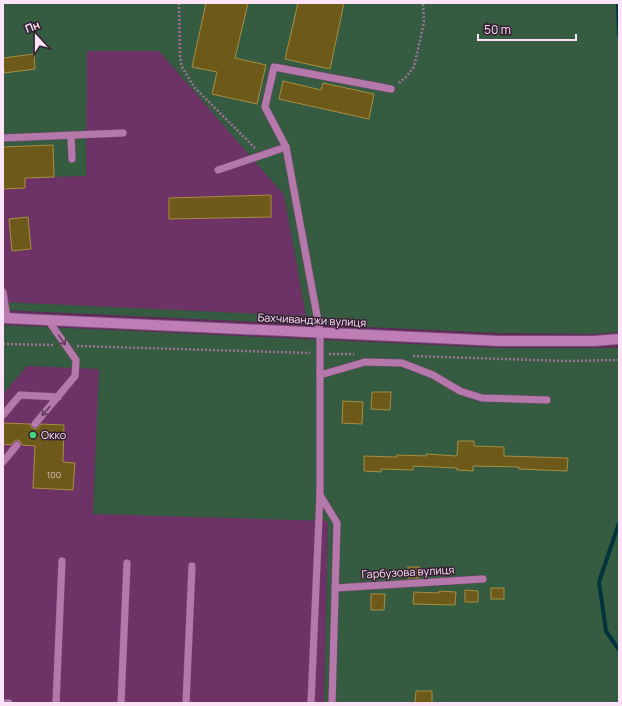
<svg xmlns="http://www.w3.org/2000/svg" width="622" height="706" font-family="Manrope,sans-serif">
<rect width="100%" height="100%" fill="#5f2959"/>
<g fill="#6d3266">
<path d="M 87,51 L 159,51 L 284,195 L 306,316 L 3,302 L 3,147 Z"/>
<path d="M 27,366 L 99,369 L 328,521 L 324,703 L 3,703 L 3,394 Z"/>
</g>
<g fill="#355c40">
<path d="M 3,3 L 619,3 L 619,332 L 594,334 L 498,333 L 3,310 L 3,302 L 306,316 L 284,195 L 159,51 L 87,51 L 86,176 L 54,177 L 3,147 Z"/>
<path d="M 3,325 L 499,348 L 619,348 L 619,703 L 324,703 L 328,521 L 93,514 L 99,369 L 27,366 L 3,394 Z"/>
</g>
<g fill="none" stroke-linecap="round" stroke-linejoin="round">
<g stroke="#03343d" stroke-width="4">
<path d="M 618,3 L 619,35"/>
<path d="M 619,523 L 599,582 L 606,631 L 619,650"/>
</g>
</g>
<g fill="#6d5a1b" stroke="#a78e40">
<path d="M 206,3 L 248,3 L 235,58 L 266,65 L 257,104 L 212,94 L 217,72 L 192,67 Z"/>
<path d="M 298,3 L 344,3 L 330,69 L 285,59 Z"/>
<path d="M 34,54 L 35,69 L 4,73 L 3,58 Z"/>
<path d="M 283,81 L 321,90 L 323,83 L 374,94 L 369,119 L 279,99 Z"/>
<path d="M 53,145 L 54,177 L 25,178 L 25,188 L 3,189 L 3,147 Z"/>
<path d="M 271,195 L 271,217 L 169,219 L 169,198 Z"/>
<path d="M 28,217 L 31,249 L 12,251 L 9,219 Z"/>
<path d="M 372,392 L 391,392 L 390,410 L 371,409 Z"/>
<path d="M 343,401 L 363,402 L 362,424 L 342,423 Z"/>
<path d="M 3,423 L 30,424 L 32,428 L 35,429 L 37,429 L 41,424 L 64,425 L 63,462 L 75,463 L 73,490 L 33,488 L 35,446 L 22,445 L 20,441 L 17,440 L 15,440 L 11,445 L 3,444 Z"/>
<path d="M 458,441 L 474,441 L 474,446 L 504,447 L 504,456 L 568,458 L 567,471 L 519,469 L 519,467 L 473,466 L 473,471 L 457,470 L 457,468 L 413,466 L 413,470 L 381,469 L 381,472 L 364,471 L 364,456 L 397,457 L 397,455 L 426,456 L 426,454 L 457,456 Z"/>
<rect x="408" y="567" width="11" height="11"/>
<rect x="491" y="588" width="13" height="11"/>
<path d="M 465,590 L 478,591 L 478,602 L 465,602 Z"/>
<path d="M 439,591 L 456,592 L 455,605 L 413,604 L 414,592 L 439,593 Z"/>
<path d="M 371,594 L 385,594 L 384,610 L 371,610 Z"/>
<path d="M 416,691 L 432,691 L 432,703 L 415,703 Z"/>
</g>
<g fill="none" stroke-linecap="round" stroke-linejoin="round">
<defs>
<g id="lane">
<path d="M 71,136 L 72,159"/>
<path d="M 3,138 L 123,133"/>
<path d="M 218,170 L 286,147"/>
<path d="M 3,292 L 7,318"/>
<path d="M 320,375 L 365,362 L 402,363 L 433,375 L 460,391 L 482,398 L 547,400"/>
<path d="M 3,415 L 20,395 L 58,397"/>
<path d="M 35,424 L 75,376 L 76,360 L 48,320"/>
<path d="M 3,462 L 17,445"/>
<path d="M 320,495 L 337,523 L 332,703"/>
<path d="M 335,588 L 483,579"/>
<path d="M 3,703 L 9,703"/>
<path d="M 56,703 L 62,561"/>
<path d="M 121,703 L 127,563"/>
<path d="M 186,703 L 192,566"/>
<path d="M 311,703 L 320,494 L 320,332 L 286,147 L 265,107 L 274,67 L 391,89"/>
</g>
<path id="secondary" d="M 3,318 L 500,341 L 594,341 L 619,339"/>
</defs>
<use href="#lane" stroke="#774972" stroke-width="8"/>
<use href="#secondary" stroke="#774972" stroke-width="12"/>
<g stroke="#9d7298" stroke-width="2.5" stroke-dasharray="2 2" stroke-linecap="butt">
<path d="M 179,3 L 180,57 L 182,67 L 194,87 L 255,148"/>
<path d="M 399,83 L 406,77 L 414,67 L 424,22 L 423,3"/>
<path d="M 3,344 L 54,345"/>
<path d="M 77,346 L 310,353"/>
<path d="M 329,354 L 354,354"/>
<path d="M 413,356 L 565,361 L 619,360"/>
</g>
<use href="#lane" stroke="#b478ab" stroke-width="7"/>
<use href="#secondary" stroke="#be7db5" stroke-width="10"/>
</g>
<defs><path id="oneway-shaft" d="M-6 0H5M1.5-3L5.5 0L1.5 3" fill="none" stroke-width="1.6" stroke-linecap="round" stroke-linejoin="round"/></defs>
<g stroke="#623e5d">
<use href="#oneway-shaft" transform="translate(62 340) rotate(55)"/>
<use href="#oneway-shaft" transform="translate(46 411) rotate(130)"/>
</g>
<circle fill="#42d77c" stroke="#361e33" stroke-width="1.5" cx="33" cy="435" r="4"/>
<g text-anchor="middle" stroke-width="3" stroke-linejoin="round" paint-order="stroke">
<g font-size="9" fill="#dac2c2">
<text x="54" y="478">100</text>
</g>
<g font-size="11" fill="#fee4f9" stroke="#361e33">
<text transform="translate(312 320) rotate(3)" y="4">Бахчиванджи вулиця</text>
<text transform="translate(408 572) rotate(-3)" y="4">Гарбузова вулиця</text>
</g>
<g font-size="11" fill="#fee4f9" stroke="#361e33" text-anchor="start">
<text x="41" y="439">Окко</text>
</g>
</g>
<rect width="622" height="706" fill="none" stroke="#fee4f9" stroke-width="8"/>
<g transform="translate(36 36) rotate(339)" stroke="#361e33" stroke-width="3" paint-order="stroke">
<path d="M0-3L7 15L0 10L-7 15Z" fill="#fee4f9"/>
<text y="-6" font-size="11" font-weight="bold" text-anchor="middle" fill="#fee4f9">Пн</text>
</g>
<path d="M478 34v6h98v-6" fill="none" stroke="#fee4f9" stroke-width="2"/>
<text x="484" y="34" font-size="12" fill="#fee4f9" stroke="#361e33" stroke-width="3" paint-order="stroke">50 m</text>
</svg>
